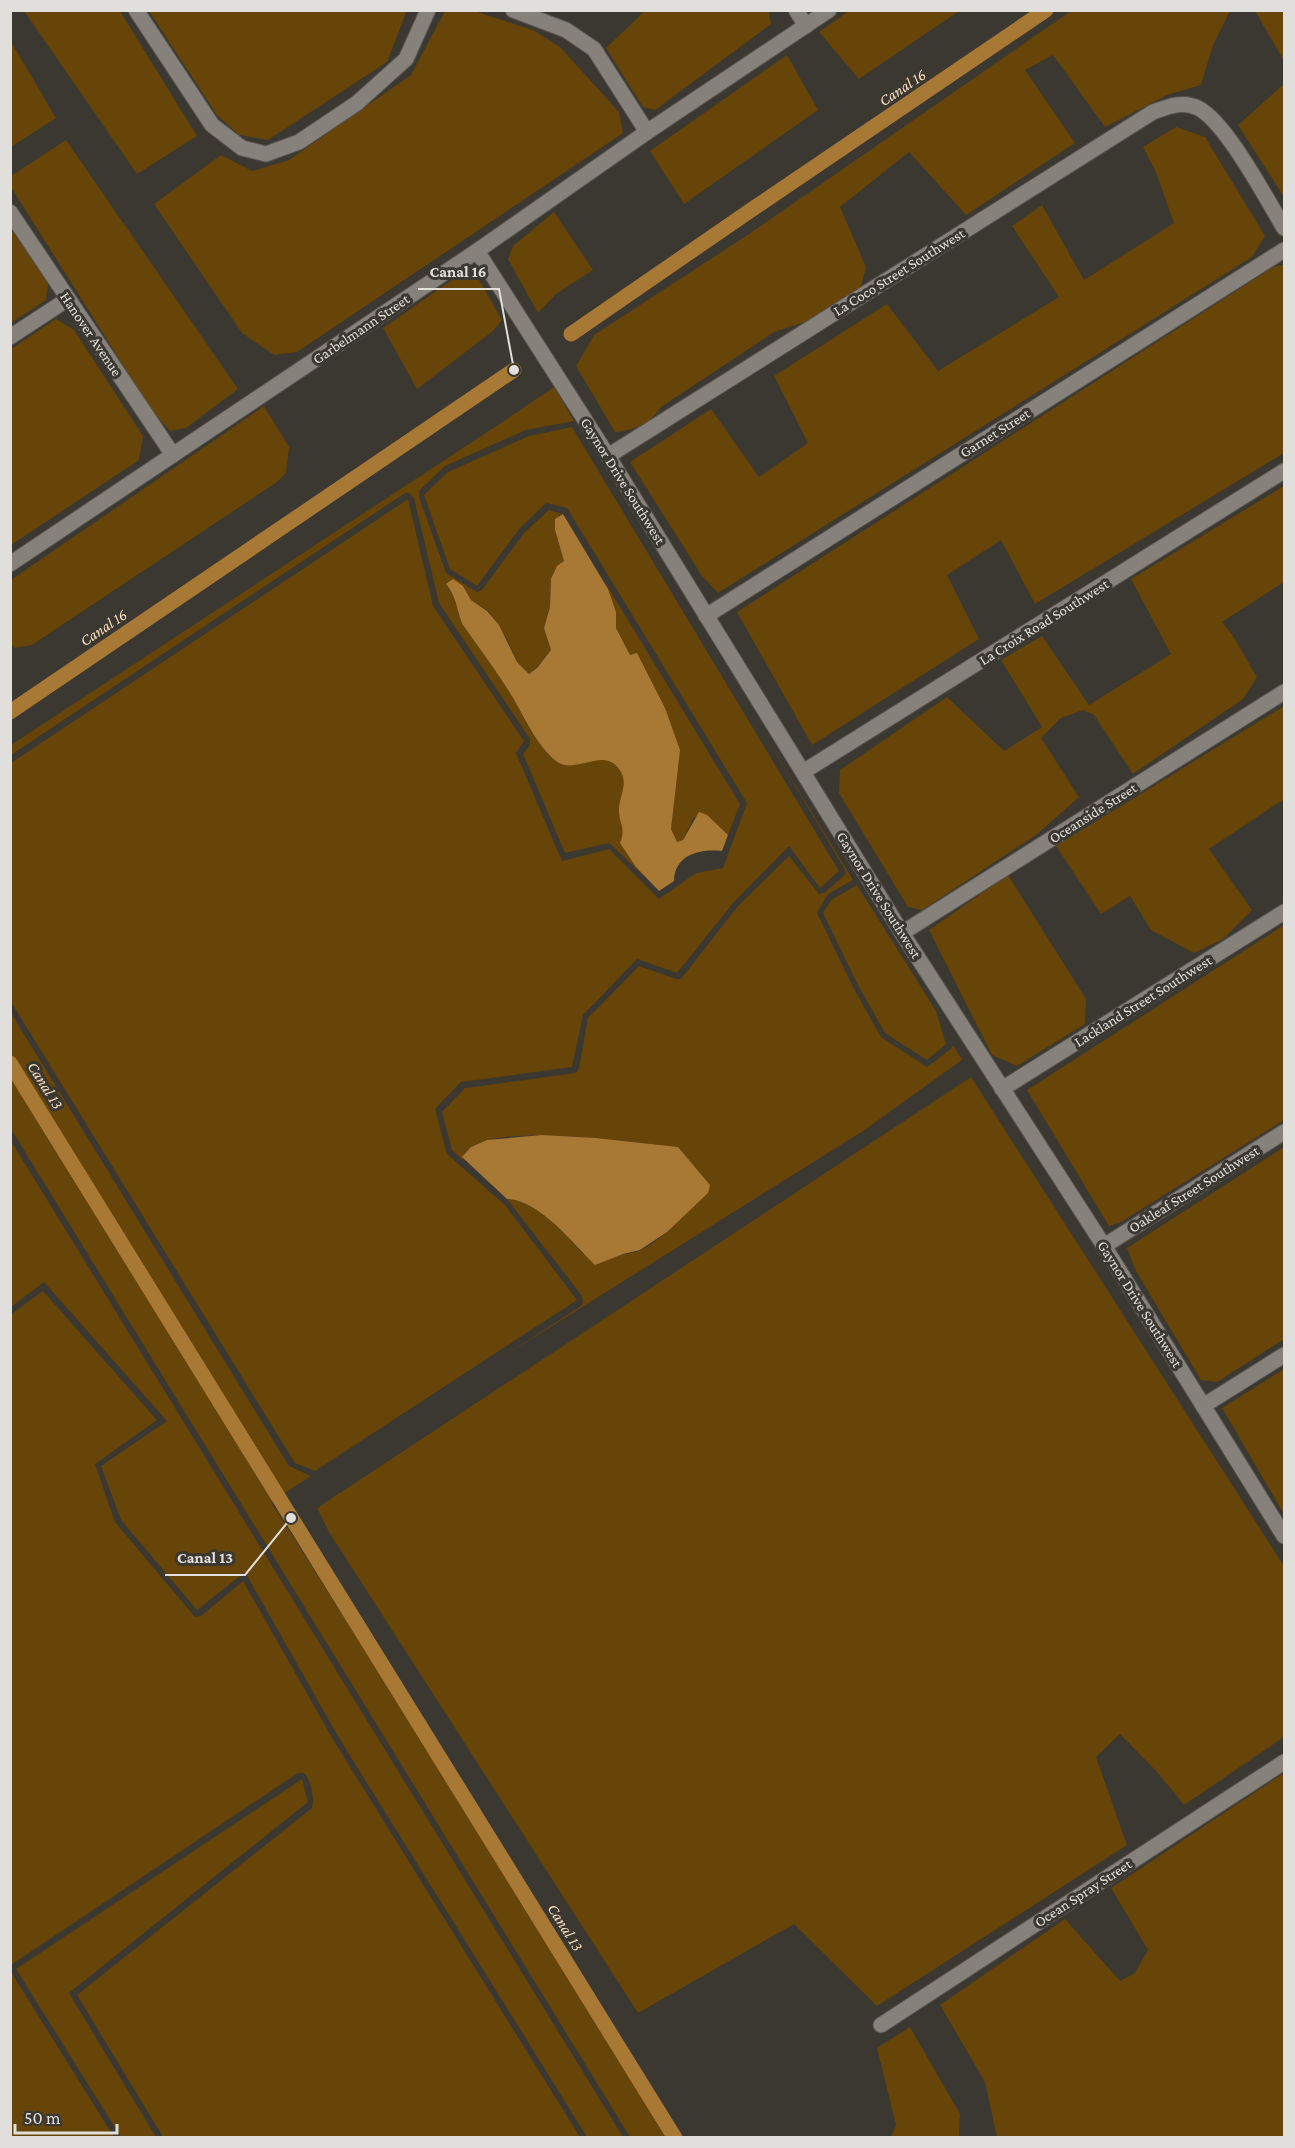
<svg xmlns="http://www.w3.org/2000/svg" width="1295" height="2148" font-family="'Crimson Pro',serif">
<rect width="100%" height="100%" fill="#3b3731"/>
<g fill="#674407">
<path d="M 407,10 L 387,62 L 268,140 L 239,135 L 217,115 L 149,11 Z"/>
<path d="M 850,10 L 959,10 L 959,11 L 859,79 L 819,32 Z"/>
<path d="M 24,11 L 120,11 L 197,136 L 137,174 Z"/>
<path d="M 445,11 L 474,11 L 533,30 L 560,47 L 619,112 L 623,133 L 297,352 L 274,355 L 242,333 L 154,204 L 221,155 L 252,171 L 289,160 L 411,75 Z"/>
<path d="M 645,11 L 769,11 L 771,24 L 655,110 L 643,107 L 606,48 Z"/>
<path d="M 1071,11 L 1230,11 L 1213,45 L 1201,85 L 1167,95 L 1105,127 L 1053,55 L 1025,70 L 1075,143 L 966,215 L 909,152 L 840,207 L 866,267 L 860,290 L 811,320 L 774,332 L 661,407 C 651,423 633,431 615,432 L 576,366 L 594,335 L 749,234 Z"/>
<path d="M 1255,11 L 1284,11 L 1284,61 Z"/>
<path d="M 10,40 L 56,118 L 11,147 L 10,147 Z"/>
<path d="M 787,55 L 818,110 L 684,204 L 650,151 Z"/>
<path d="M 1284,84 L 1284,197 L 1238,125 Z"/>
<path d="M 1176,127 L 1205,137 L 1265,236 L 1252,257 L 718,593 L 702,576 L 630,462 L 711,409 L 759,477 L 808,443 L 774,376 L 887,304 L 938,371 L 1059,297 L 1012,226 L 1042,205 L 1084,280 L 1174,223 L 1155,170 L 1143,147 Z"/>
<path d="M 66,140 L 238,389 L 186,428 L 170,431 L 152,411 L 11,187 L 11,176 Z"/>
<path d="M 554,212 L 593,270 L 556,294 L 538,313 L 508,259 L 513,246 Z"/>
<path d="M 10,228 L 48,283 L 46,300 L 11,323 Z"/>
<path d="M 1284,265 L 1284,453 L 1035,604 L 1001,540 L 947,575 L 979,639 L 812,745 L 737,612 L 1275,266 Z"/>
<path d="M 455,278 L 478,278 L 502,320 L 493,331 L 417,389 L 383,328 Z"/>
<path d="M 56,319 L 74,330 L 143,436 L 139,460 L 11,545 L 11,349 Z"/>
<path d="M 554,387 L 574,421 L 526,430 L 445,466 L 420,490 L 419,497 L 446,573 L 477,592 L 482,590 L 524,533 L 549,510 L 563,514 L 559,515 L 555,530 L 564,561 L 551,579 L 550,607 L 544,628 L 551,650 L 536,668 L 529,674 L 517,662 L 507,639 L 488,611 L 471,600 L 463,586 L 446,584 L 458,603 L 458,614 C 475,640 494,666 511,693 C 524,716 535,744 556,761 C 576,776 602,745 619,769 C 630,784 618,796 619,812 C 619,817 622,821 623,825 C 624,830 623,834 624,838 C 629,852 638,867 646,878 L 609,843 L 565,853 L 523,754 L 530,745 L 530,739 L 439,603 L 414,498 L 409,493 L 405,493 L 11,755 L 11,745 L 507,419 Z"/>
<path d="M 264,406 L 289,447 L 286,473 L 277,482 L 32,645 L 14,648 L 11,643 L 11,580 Z"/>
<path d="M 572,427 L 839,871 L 820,888 L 789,846 L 733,903 L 677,973 L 637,959 L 583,1015 L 572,1067 L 461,1082 L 435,1109 L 447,1154 L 505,1205 L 577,1300 L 315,1471 L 295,1463 L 11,1002 L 11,763 L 408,499 L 433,606 L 524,741 L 516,753 L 562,861 L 609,849 L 659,899 L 696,873 L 723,868 L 747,803 L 567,508 L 546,503 L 519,529 L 477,586 L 450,569 L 424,495 L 448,472 L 529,436 Z"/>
<path d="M 1284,486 L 1284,582 L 1222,622 L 1233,636 L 1257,677 L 1243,699 L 1133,774 L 1094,715 L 1083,710 L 1061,718 L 1041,738 L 1079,797 L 1036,835 L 922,910 L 908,907 L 839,793 L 840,770 L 947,697 L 1004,751 L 1042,727 L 1001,660 L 1042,636 L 1089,705 L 1171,654 L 1131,579 Z"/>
<path d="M 606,584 L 740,804 L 728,835 L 720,829 L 694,817 L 683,840 L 677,843 L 671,829 L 673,812 L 665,708 L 637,654 L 630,655 L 616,628 L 616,612 Z"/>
<path d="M 1284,706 L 1284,799 L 1209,849 L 1252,910 L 1223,939 L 1194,953 L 1151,930 L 1130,896 L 1101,914 L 1056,846 Z"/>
<path d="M 757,722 L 853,880 L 828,894 L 817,913 L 853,987 L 881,1037 L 927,1067 L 951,1049 L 953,1045 L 962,1060 L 863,1131 L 493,1363 L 581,1306 L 583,1302 L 582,1296 L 507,1199 C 536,1200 566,1234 583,1254 C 601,1254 621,1257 639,1251 C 664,1241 692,1205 710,1185 L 678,1147 C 636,1143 505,1123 472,1147 C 468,1149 465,1154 463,1157 L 463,1160 L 452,1150 L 442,1112 L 465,1088 L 576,1073 L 579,1068 L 588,1018 L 639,966 L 676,979 L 681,979 L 737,907 L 789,856 L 819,894 L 824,893 L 844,876 L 846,872 L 844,868 Z"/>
<path d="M 1008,875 L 1086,999 L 1085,1024 L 1017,1066 L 992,1055 L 929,930 Z"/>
<path d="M 857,885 L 936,1011 L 946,1044 L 927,1060 L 885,1033 L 858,985 L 823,913 L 831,900 Z"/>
<path d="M 1284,925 L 1284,1120 L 1121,1222 L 1109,1226 L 1027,1090 Z"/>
<path d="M 11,1013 L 289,1466 L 311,1476 L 271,1502 L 674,2137 L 630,2137 L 11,1129 Z"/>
<path d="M 971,1077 L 1284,1566 L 1284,1737 L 1184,1805 L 1157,1772 L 1120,1734 L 1096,1757 L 1127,1845 L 877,2006 L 794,1924 L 638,2013 L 329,1532 L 317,1508 Z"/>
<path d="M 11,1141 L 623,2137 L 587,2137 L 339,1738 L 245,1572 L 197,1610 L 121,1520 L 101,1466 L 167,1421 L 44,1282 L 11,1307 Z"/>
<path d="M 1284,1147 L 1284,1339 L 1217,1382 L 1201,1380 L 1136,1271 L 1127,1248 Z"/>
<path d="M 43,1291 L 157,1420 L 95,1464 L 115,1522 L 195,1617 L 201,1616 L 243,1581 L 334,1741 L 580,2137 L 163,2137 L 77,1995 L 312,1808 C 315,1799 311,1780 304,1773 L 298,1773 L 11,1965 L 10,1315 Z"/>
<path d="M 1284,1369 L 1284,1514 L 1222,1408 Z"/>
<path d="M 1284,1773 L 1284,2137 L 997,2137 L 985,2082 L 940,2005 L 1065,1919 L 1120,1981 L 1135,1973 L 1148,1950 L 1111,1888 Z"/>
<path d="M 302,1779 L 308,1802 L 69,1993 L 156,2137 L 121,2137 L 16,1969 Z"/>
<path d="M 11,1971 L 11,1972 L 114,2137 L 11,2137 Z"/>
<path d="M 910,2027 L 960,2114 L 959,2137 L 891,2137 L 896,2125 L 877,2048 Z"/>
</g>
<g fill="#a87935">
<path d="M 563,514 L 608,589 L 616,612 L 616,628 L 630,655 L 637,653 L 665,708 L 680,750 L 671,829 L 677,842 L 683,840 L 699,812 L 707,815 L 728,835 L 722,851 C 700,849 675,854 674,881 L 659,891 L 636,867 L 620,843 C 626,828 620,826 619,812 C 618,796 630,784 619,769 C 603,746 575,776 556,761 C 535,744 524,715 510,693 C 496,670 479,648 463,625 C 456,610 458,599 446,584 L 453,579 L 463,586 L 471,600 L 487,611 L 499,625 L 517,662 L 529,674 L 537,668 L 551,650 L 544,628 L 550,607 L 551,579 L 557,566 L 564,561 L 555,530 L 555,519 Z"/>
<path d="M 542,1135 L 596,1138 L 678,1147 L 710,1185 L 708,1193 L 667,1232 L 640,1250 L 623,1254 L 595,1265 C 573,1244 540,1200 507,1199 L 462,1157 L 471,1147 L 487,1140 Z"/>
</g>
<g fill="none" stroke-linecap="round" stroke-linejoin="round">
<g stroke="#a87935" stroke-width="15">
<path d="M 571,334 L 754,208 L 1046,10"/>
<path d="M 10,712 L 514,370"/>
<path d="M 10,1063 L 675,2138"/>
</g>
<defs>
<g id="minor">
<path d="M 136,10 L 212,125 L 242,148 L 266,154 L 299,142 L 357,103 L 406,59 L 428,10"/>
<path d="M 513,10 L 566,30 L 594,49 L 647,132"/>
<path d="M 796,10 L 806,26"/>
<path d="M 10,212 L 173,455"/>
<path d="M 477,251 L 608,456 L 902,933 L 1104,1246 L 1284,1536"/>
<path d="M 10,337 L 68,299"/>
<path d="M 608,456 L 1153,112 C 1167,107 1183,100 1198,108 C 1226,122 1266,198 1284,228"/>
<path d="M 10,564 L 477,251 L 647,132 L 829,10"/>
<path d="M 706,616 L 1284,250"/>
<path d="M 803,772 L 1284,471"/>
<path d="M 902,933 L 1284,692"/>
<path d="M 1002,1089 L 1284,912"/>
<path d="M 1104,1246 L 1284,1132"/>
<path d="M 1203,1406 L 1284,1355"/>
<path d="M 881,2025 L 1284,1762"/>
</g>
</defs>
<use href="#minor" stroke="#57544f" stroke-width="17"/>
<use href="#minor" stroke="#86817b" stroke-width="15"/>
</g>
<g text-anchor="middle" stroke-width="6" stroke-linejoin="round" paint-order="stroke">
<g font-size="15" fill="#e1dfdb" stroke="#3b3731">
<text transform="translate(899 272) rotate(-32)" y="5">La Coco Street Southwest</text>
<text transform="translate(361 329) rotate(-34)" y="5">Garbelmann Street</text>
<text transform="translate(91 334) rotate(56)" y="5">Hanover Avenue</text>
<text transform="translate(995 433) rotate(-32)" y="5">Garnet Street</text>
<text transform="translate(623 481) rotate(58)" y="5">Gaynor Drive Southwest</text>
<text transform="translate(1044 622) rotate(-32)" y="5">La Croix Road Southwest</text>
<text transform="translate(1093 813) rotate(-32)" y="5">Oceanside Street</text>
<text transform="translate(879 895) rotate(58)" y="5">Gaynor Drive Southwest</text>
<text transform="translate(1143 1001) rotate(-32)" y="5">Lackland Street Southwest</text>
<text transform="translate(1194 1189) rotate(-32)" y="5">Oakleaf Street Southwest</text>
<text transform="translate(1140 1304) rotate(58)" y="5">Gaynor Drive Southwest</text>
<text transform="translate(1083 1893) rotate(-33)" y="5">Ocean Spray Street</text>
</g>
<g font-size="16" font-style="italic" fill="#f9dfbd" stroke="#3b3731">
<text transform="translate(902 87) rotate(-34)" y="6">Canal 16</text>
<text transform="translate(103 627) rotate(-34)" y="6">Canal 16</text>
<text transform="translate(46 1085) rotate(58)" y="6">Canal 13</text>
<text transform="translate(566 1927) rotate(58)" y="6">Canal 13</text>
</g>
</g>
<path fill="none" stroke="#e1dfdb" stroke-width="2" d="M514 370L499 289H418M291 1518L245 1575H165"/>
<g fill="#e1dfdb" stroke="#3b3731" stroke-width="2">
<circle cx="514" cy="370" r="6"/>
<circle cx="291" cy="1518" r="6"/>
</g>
<g font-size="16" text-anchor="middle" font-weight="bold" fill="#e1dfdb" stroke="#3b3731" stroke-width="6" stroke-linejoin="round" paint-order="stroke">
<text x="458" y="277">Canal 16</text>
<text x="205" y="1563">Canal 13</text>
</g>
<rect width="1295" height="2148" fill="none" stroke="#e1dfdb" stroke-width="24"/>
<path d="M15 2124v9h102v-9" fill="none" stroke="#e1dfdb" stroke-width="3"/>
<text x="24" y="2124" font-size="18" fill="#e1dfdb" stroke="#3b3731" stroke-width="4.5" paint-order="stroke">50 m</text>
</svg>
